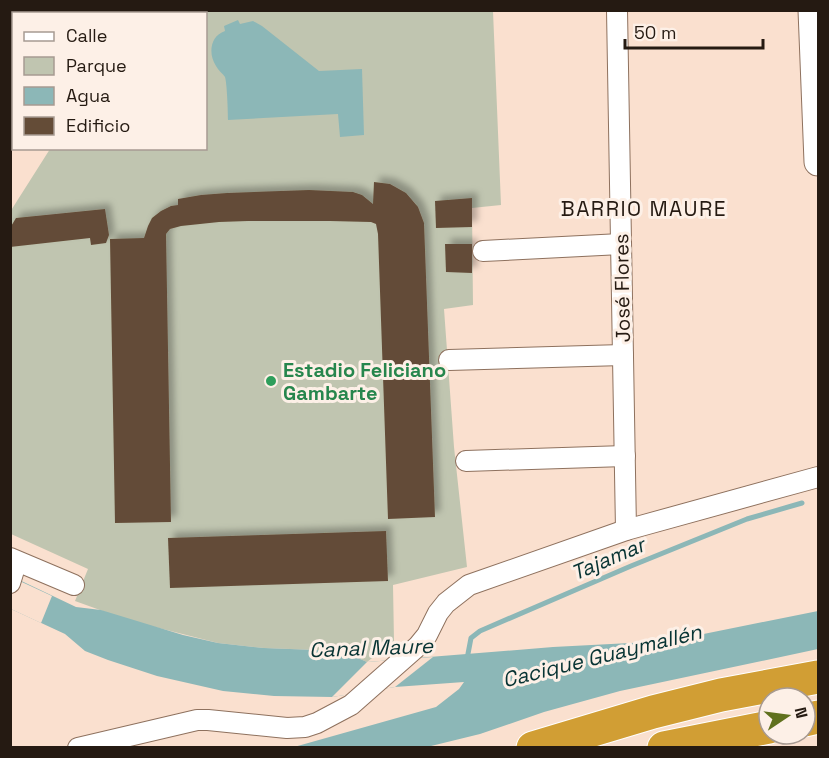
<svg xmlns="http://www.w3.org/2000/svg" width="829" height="758" font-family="'Space Grotesk',sans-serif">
<defs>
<filter id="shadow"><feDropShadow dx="5.5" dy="-5.5" stdDeviation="3" flood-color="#0004"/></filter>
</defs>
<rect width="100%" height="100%" fill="#fae0cf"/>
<path fill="#c0c5b0" d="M 133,11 L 493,11 L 501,205 L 472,208 L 473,305 L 444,309 L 454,447 L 467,567 L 393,585 L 394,641 L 367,662 L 342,651 L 264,648 L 218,643 L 147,625 L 111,614 L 75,601 L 88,569 L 11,534 L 10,212 L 50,149 L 206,148 L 206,14 L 131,13 Z"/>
<g fill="#8cb7b7">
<path d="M 238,20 L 240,24 L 253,21 L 262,26 L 319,71 L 362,69 L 364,135 L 340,137 L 338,114 L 228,120 C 228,112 227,83 225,77 C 223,74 218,70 216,66 C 208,54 210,36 225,31 L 224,26 Z"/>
<path d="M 11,576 L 76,607 L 101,610 L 183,635 L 218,643 L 264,648 L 342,651 L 367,662 L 553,647 L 669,641 L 818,611 L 818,649 L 620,691 L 544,712 L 480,734 L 427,747 L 294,747 L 436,707 L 459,689 L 464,682 L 395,687 L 332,697 L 274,696 L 223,691 L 157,676 L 108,660 L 85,651 L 65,634 L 11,609 Z"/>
</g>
<g fill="#fae0cf">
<path d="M 11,577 L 52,596 L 41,623 L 11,609 Z"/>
<path d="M 433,657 L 395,687 L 332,697 L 367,662 Z"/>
</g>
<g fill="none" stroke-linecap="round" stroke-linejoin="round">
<path stroke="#8cb7b7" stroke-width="5" d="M 467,659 L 471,638 L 480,631 L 631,566 L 747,519 L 802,503"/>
</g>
<g fill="#644c37" filter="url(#shadow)">
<path d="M 374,182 L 390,184 L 406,193 L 418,207 L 424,223 L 435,517 L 388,519 L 378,234 L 376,224 L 371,222 L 330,221 L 248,221 L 219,222 L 181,226 L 170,229 L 166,234 L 171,522 L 115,523 L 110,239 L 144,238 L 148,226 L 152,218 L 161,211 L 171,206 L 178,205 L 178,199 L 201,195 L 227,193 L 309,190 L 353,192 L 362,195 L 373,204 Z"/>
<path d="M 472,198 L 472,227 L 436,228 L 435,201 Z"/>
<path d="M 105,209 L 109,235 L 106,243 L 91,245 L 90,238 L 10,247 L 10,228 L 16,218 Z"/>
<path d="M 445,244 L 472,244 L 472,273 L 446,272 Z"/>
<path d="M 386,531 L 388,581 L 170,588 L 168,538 Z"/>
</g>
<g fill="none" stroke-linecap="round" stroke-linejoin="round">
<defs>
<g id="minor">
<path d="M 617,10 L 626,530"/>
<path d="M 483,251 L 621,244"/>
<path d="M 449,360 L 623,355"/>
<path d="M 466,461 L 625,456"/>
<path d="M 10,558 L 74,585"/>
<path d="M 10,583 L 14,570 L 11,559"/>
<path d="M 78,748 L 197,720 L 208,720 L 287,728 L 305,727 L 317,723 L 351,705 L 418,646 L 427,635 L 438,613 L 446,603 L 469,585 L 626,530 L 818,477"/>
</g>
<path id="secondary" d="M 812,10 L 818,162"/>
<g id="motorway">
<path d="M 805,720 L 818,717"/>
<path d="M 533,748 L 653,712 L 721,695 L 818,677"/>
<path d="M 664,748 L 769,727"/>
</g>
</defs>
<use href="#minor" stroke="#8e715e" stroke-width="22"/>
<use href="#secondary" stroke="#8e715e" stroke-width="29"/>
<use href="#motorway" stroke="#fff" stroke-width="35"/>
<g stroke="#927f72" stroke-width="3" stroke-dasharray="3 3" stroke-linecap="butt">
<path d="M 107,14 L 109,10"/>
<path d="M 10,150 L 14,145"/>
</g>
<use href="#minor" stroke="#fff" stroke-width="20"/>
<use href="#secondary" stroke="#fff" stroke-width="27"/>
<use href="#motorway" stroke="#d19e34" stroke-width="33"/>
<g stroke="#6b5b50" stroke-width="1.5">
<path d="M 64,14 L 65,10"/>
<path d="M 79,14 L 81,10"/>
<path d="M 10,101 L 14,96"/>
<path d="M 10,127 L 14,122"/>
</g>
</g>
<circle fill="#2e9e5b" stroke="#fdf0e7" stroke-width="2" cx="271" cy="381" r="6"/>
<g text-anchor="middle" stroke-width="6" stroke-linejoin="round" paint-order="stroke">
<g font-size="20" fill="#251a12" stroke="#fdf0e7">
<text transform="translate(622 288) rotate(-91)" y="7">José Flores</text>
</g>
<g font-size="20" font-weight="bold" fill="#27864d" stroke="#fdf0e7" text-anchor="start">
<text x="283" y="377">Estadio Feliciano<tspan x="283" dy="23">Gambarte</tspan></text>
</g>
<g font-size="21" letter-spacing="1.5" fill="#251a12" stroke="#fdf0e7">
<text x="644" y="216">BARRIO MAURE</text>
</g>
<g font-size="21" font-style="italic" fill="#073333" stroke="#fdf0e7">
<text transform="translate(608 559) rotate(-23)" y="7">Tajamar</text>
<text transform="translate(371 648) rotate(-2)" y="7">Canal Maure</text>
<text transform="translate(602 656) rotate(-14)" y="7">Cacique Guaymallén</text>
</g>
</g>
<rect width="829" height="758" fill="none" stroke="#251a12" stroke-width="24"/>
<rect x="12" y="12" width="195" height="138" fill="#fdf0e7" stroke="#a79a92" stroke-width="1.5"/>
<rect x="24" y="32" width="30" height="9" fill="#ffffff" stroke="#a79a92" stroke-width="1.5"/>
<text x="66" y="42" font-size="18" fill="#251a12">Calle</text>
<rect x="24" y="57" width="30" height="18" fill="#c0c5b0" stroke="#a79a92" stroke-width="1.5"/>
<text x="66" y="72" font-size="18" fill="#251a12">Parque</text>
<rect x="24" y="87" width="30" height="18" fill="#8cb7b7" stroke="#a79a92" stroke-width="1.5"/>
<text x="66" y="102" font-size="18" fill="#251a12">Agua</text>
<rect x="24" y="117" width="30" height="18" fill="#644c37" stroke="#a79a92" stroke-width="1.5"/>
<text x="66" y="132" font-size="18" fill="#251a12">Edificio</text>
<g transform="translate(787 716) rotate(77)"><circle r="28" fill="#fdf0e7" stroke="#a79a92" stroke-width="1.5"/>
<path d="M0-4.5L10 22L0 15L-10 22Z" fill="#60711e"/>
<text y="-9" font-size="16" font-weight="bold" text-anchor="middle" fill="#251a12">N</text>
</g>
<path d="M625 39v9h138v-9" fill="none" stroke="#251a12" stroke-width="3"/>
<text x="634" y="39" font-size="18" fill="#251a12" stroke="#fdf0e7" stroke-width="4.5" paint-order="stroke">50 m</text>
</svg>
